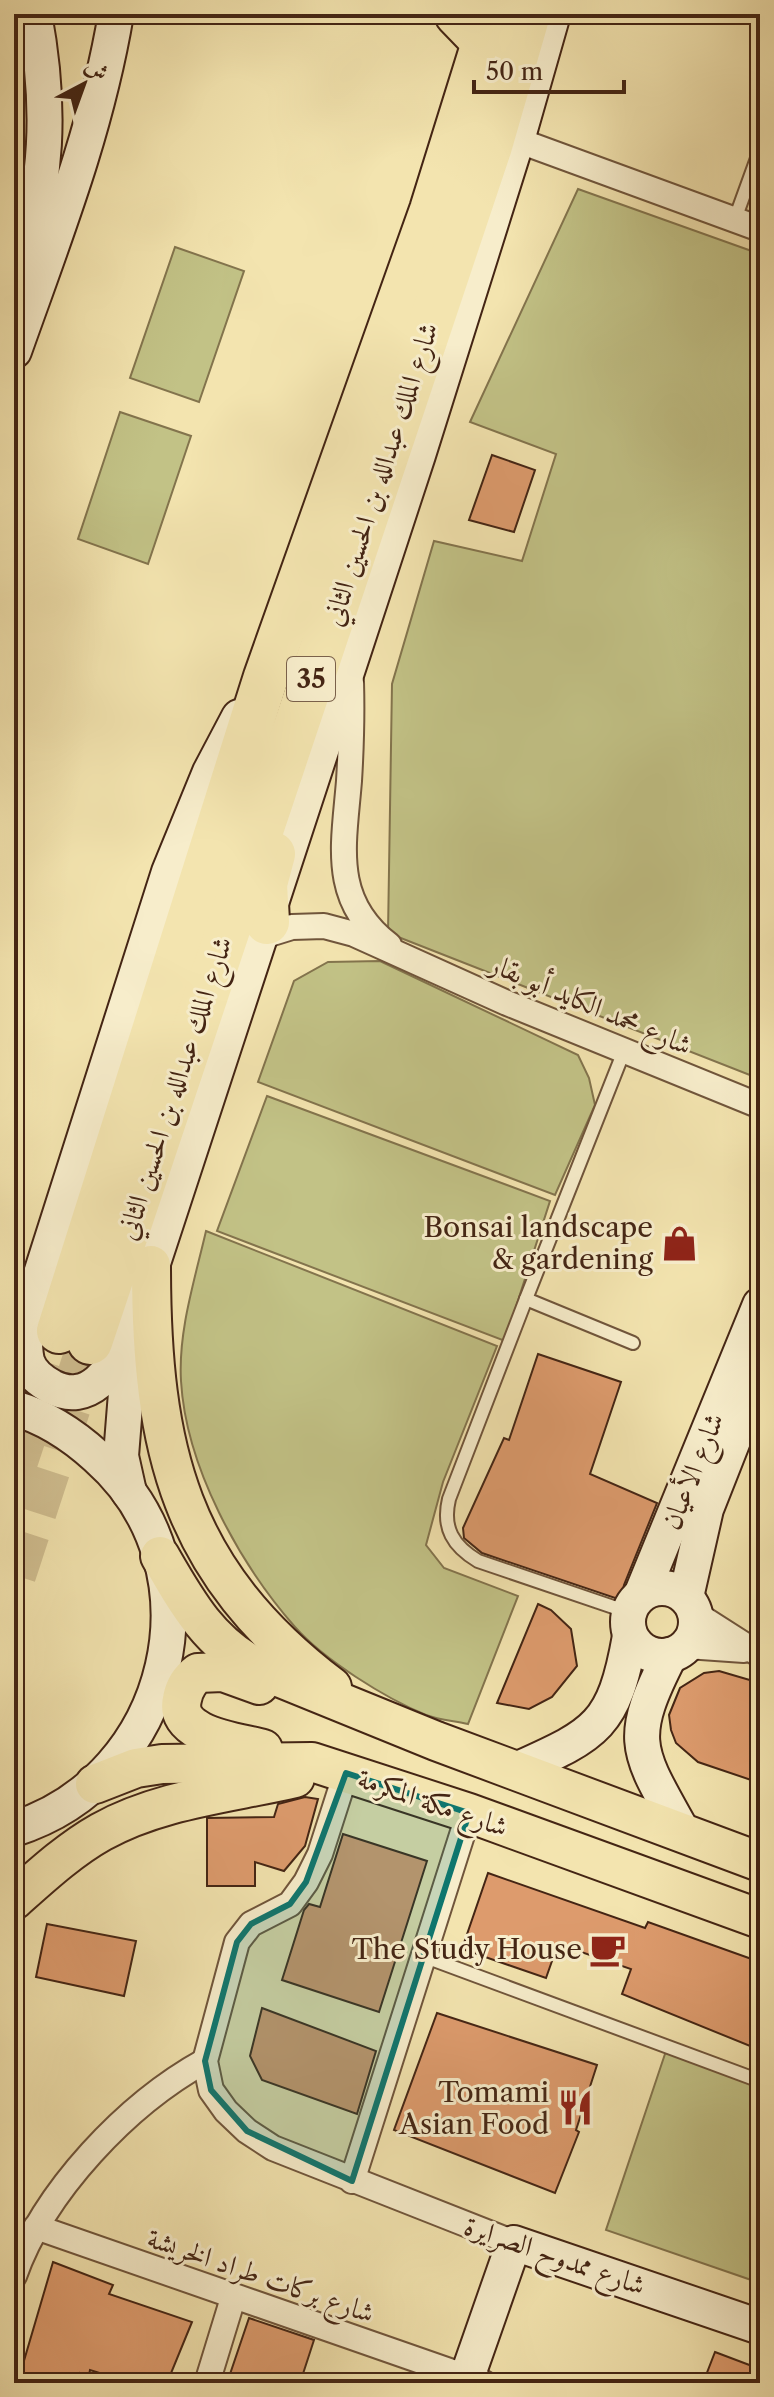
<svg xmlns="http://www.w3.org/2000/svg" width="774" height="2397" font-family="'Libre Caslon Text',Amiri,serif">
<rect width="100%" height="100%" fill="#f3e4af"/>
<filter id="stains"><feTurbulence type="fractalNoise" baseFrequency=".0025" numOctaves="4"/><feColorMatrix values="0 0 0 0 .2 0 0 0 0 .09 0 0 0 0 .02 0 0 0 .5 -.17"/></filter>
<radialGradient id="worn" r=".72"><stop offset=".6" stop-color="#630" stop-opacity="0"/><stop offset="1" stop-color="#630" stop-opacity=".3"/></radialGradient>
<g fill="#c2c286" stroke="#83744d" stroke-width="2">
<path d="M 578,189 L 760,254 L 760,1079 L 388,933 L 392,684 L 434,541 L 522,561 L 556,454 L 470,422 Z"/>
<path d="M 175,247 L 244,271 L 199,402 L 130,378 Z"/>
<path d="M 120,412 L 191,436 L 148,564 L 78,539 Z"/>
<path d="M 380,961 L 578,1055 L 589,1078 L 595,1105 L 555,1195 L 258,1082 L 294,981 L 328,962 Z"/>
<path d="M 267,1096 L 550,1201 L 505,1341 L 217,1231 Z"/>
<path d="M 206,1231 L 497,1346 L 443,1482 L 426,1545 L 444,1568 L 518,1596 L 468,1724 C 455,1721 439,1720 426,1715 C 385,1698 324,1660 295,1627 C 239,1563 186,1467 181,1381 C 178,1331 195,1279 206,1231 Z"/>
<path d="M 668,2045 L 760,2081 L 760,2283 L 606,2230 Z"/>
</g>
<g fill="#dd9b6d" stroke="#442514" stroke-width="2">
<path d="M 492,455 L 535,470 L 514,532 L 469,520 Z"/>
<path d="M 538,1354 L 621,1382 L 590,1474 L 657,1503 L 624,1585 L 621,1600 L 482,1553 L 464,1538 L 463,1528 L 504,1438 L 509,1440 Z"/>
<path d="M 538,1604 L 551,1610 L 571,1629 L 577,1666 L 552,1697 L 529,1709 L 497,1703 Z"/>
<path d="M 719,1671 L 760,1683 L 760,1783 L 698,1762 L 676,1743 L 671,1730 L 669,1715 L 680,1688 L 704,1673 Z"/>
<path d="M 305,1797 L 318,1799 L 305,1846 L 284,1871 L 255,1862 L 255,1886 L 207,1886 L 207,1818 L 274,1817 L 278,1804 Z"/>
<path d="M 343,1834 L 427,1861 L 379,2012 L 282,1980 L 304,1910 L 309,1904 L 320,1907 Z"/>
<path d="M 488,1873 L 645,1928 L 648,1922 L 760,1962 L 760,2050 L 622,1994 L 631,1969 L 558,1944 L 546,1978 L 462,1949 Z"/>
<path d="M 47,1924 L 136,1941 L 124,1996 L 36,1977 Z"/>
<path d="M 262,2008 L 376,2051 L 357,2114 L 262,2080 L 250,2056 Z"/>
<path d="M 437,2013 L 597,2065 L 576,2130 L 579,2132 L 555,2193 L 394,2130 Z"/>
<path d="M 53,2262 L 113,2285 L 109,2294 L 192,2322 L 167,2383 L 132,2383 L 90,2370 L 89,2375 L 80,2373 L 77,2383 L 14,2383 L 14,2362 L 23,2364 Z"/>
<path d="M 249,2318 L 314,2340 L 300,2383 L 227,2383 Z"/>
<path d="M 715,2352 L 760,2369 L 760,2383 L 703,2383 Z"/>
</g>
<g fill="none" stroke-linecap="round" stroke-linejoin="round">
<g stroke="#d0be90" stroke-width="44" stroke-dasharray="44 22" stroke-linecap="butt">
<path d="M 14,1467 L 59,1331"/>
<path d="M 14,1575 L 90,1342"/>
</g>
<defs>
<g id="lane">
<path d="M 735,219 L 760,150"/>
<path d="M 624,1051 L 526,1299 L 633,1343"/>
<path d="M 526,1299 L 449,1499 C 442,1528 453,1546 478,1561 L 628,1612"/>
<path d="M 423,1956 L 760,2081"/>
</g>
<g id="street">
<path d="M 517,140 L 760,229"/>
<path d="M 351,682 C 352,715 351,748 349,781 C 344,844 330,900 389,945"/>
<path d="M 263,936 L 292,927 L 324,926 L 354,934 L 507,1003 L 760,1106"/>
<path d="M 696,1614 L 760,1655"/>
<path d="M 687,1646 L 744,1650"/>
<path d="M 346,1773 L 320,1854 L 306,1882 L 290,1904 L 251,1924 L 237,1942 L 205,2061 L 211,2090 L 226,2111 L 247,2131 L 273,2148 L 514,2243"/>
<path d="M 352,2181 L 469,1813"/>
<path d="M 36,2227 L 484,2383"/>
<path d="M 14,2276 C 44,2191 127,2104 205,2061"/>
<path d="M 207,2383 L 233,2298"/>
</g>
<g id="secondary">
<path d="M 17,273 C 49,187 51,104 34,14"/>
<path d="M 14,351 C 54,238 96,133 116,14"/>
<path d="M 25,1324 C 25,1336 24,1349 27,1361 C 31,1374 41,1381 52,1387 C 89,1406 113,1370 126,1341"/>
<path d="M 14,1339 L 25,1324 L 169,872 L 210,772 L 239,717"/>
<path d="M 14,1408 C 45,1417 74,1436 97,1457 C 224,1569 173,1779 14,1829"/>
<path d="M 129,1492 L 121,1456 L 131,1330 L 418,455 L 517,140 L 553,14"/>
<circle cx="662" cy="1622" r="34"/>
<path d="M 642,1593 L 760,1305"/>
<path d="M 686,1597 L 706,1509 L 760,1372"/>
<path d="M 670,1655 C 626,1741 637,1750 682,1831"/>
<path d="M 516,1770 C 596,1734 614,1727 630,1636"/>
<path d="M 465,2383 L 514,2243 L 760,2327"/>
</g>
<g id="primary">
<path d="M 151,1265 C 151,1449 179,1571 332,1687"/>
<path d="M 160,1556 C 187,1603 209,1643 259,1669 L 436,1741 L 760,1862"/>
<path d="M 259,1685 L 223,1672 L 198,1673 C 190,1679 184,1688 182,1699 C 173,1736 238,1742 263,1749"/>
<path d="M 95,1784 L 136,1768 L 162,1764 L 312,1762 L 469,1813 L 760,1919"/>
<path d="M 14,1900 C 41,1876 69,1850 101,1832 C 160,1799 231,1793 295,1778"/>
</g>
<g id="highway">
<path d="M 457,14 L 485,43"/>
<path d="M 267,922 L 265,884 L 273,854"/>
<path d="M 59,1331 L 266,677 L 432,210 L 493,14"/>
<path d="M 90,1342 L 490,146 L 528,14"/>
</g>
</defs>
<use href="#lane" stroke="#70553b" stroke-width="16"/>
<use href="#street" stroke="#70553b" stroke-width="28"/>
<use href="#secondary" stroke="#442514" stroke-width="38"/>
<use href="#primary" stroke="#442514" stroke-width="42"/>
<use href="#highway" stroke="#442514" stroke-width="48"/>
<use href="#lane" stroke="#f7edcb" stroke-width="12"/>
<use href="#street" stroke="#f7edcb" stroke-width="24"/>
<use href="#secondary" stroke="#f7edcb" stroke-width="34"/>
<use href="#primary" stroke="#f3e4af" stroke-width="38"/>
<use href="#highway" stroke="#f3e4af" stroke-width="44"/>
</g>
<path fill="#0f766e" fill-opacity="0.2" stroke="#0f766e" stroke-width="6" stroke-linejoin="round" d="M 346,1773 L 469,1813 L 352,2181 L 247,2131 L 211,2090 L 205,2061 L 237,1942 L 251,1924 L 290,1904 L 306,1882 Z"/>
<defs>
<symbol id="shop-bare" viewBox="-9 -9 18 18"><path d="M-5-2.5h2.3a2.7 3.5 0 0 1 5.4 0H5L5.5 6h-11ZM-1.5-2.5h3a1.5 2.3 0 0 0-3 0Z" fill="#8f2418" stroke="#f7edcb" stroke-width="2.5" paint-order="stroke"/></symbol>
<symbol id="cafe-bare" viewBox="-9 -9 18 18"><path d="M-5.5-4.5H6V0H3Q3 3.5 0 3.5H-2.5Q-5.5 3.5-5.5 0ZM3-3.2v2h1.7v-2ZM-6 4.5H4V6H-6Z" fill="#8f2418" stroke="#f7edcb" stroke-width="2.5" paint-order="stroke"/></symbol>
<symbol id="restaurant-bare" viewBox="-9 -9 18 18"><path d="M-5-6h1v4h1v-4h1v4h1v-4h1v5L-1.5 .5V6h-2V.5L-5-1ZM5-6V6H3V1.5H1.5Q1.5-4 5-6Z" fill="#8f2418" stroke="#f7edcb" stroke-width="2.5" paint-order="stroke"/></symbol>
</defs>
<g fill-rule="evenodd">
<use href="#shop-bare" x="654" y="1218" width="51" height="51"/>
<use href="#cafe-bare" x="582" y="1924" width="51" height="51"/>
<use href="#restaurant-bare" x="550" y="2082" width="51" height="51"/>
</g>
<g text-anchor="middle" stroke-width="6" stroke-linejoin="round" paint-order="stroke">
<rect fill="#f7edcb" stroke="#7a614b" stroke-width="2" x="287" y="657" width="48" height="44" rx="6"/>
<g font-size="26" font-weight="bold" fill="#442514">
<text x="311" y="688">35</text>
</g>
<g font-size="28" fill="#442514" stroke="#f7edcb">
<text transform="translate(380 474) rotate(-72)" y="10">شارع الملك عبدالله بن الحسين الثاني</text>
<text transform="translate(591 1004) rotate(23)" y="10">شارع محمد الكايد أبو بقار</text>
<text transform="translate(174 1088) rotate(-72)" y="10">شارع الملك عبدالله بن الحسين الثاني</text>
<text transform="translate(692 1471) rotate(-68)" y="10">شارع الأعيان</text>
<text transform="translate(433 1802) rotate(19)" y="10">شارع مكة المكرمة</text>
<text transform="translate(555 2255) rotate(19)" y="10">شارع ممدوح الصرايرة</text>
<text transform="translate(261 2275) rotate(19)" y="10">شارع بركات طراد الخريشة</text>
</g>
<g font-size="28" fill="#442514" stroke="#f7edcb" text-anchor="end">
<text x="653" y="1237">Bonsai landscape<tspan x="653" dy="32">&amp; gardening</tspan></text>
<text x="582" y="1959">The Study House</text>
<text x="549" y="2102">Tomami<tspan x="549" dy="32">Asian Food</tspan></text>
</g>
</g>
<rect width="774" height="2397" fill="none" stroke="#f3e4af" stroke-width="48"/>
<rect x="16" y="16" width="742" height="2365" fill="none" stroke="#442514" stroke-width="4"/>
<rect x="24" y="24" width="726" height="2349" fill="none" stroke="#442514" stroke-width="2"/>
<g transform="translate(84 84) rotate(41)" stroke="#f7edcb" stroke-width="6" paint-order="stroke">
<path d="M0-6L14 30L0 20L-14 30Z" fill="#442514"/>
<text y="-12" font-size="22" font-weight="bold" text-anchor="middle" fill="#442514">ش</text>
</g>
<path d="M474 80v12h150v-12" fill="none" stroke="#442514" stroke-width="4"/>
<text x="486" y="80" font-size="24" fill="#442514" stroke="#f7edcb" stroke-width="6" paint-order="stroke">50 m</text>
<rect width="100%" height="100%" filter="url(#stains)"/>
<rect width="100%" height="100%" fill="url(#worn)"/>
</svg>
